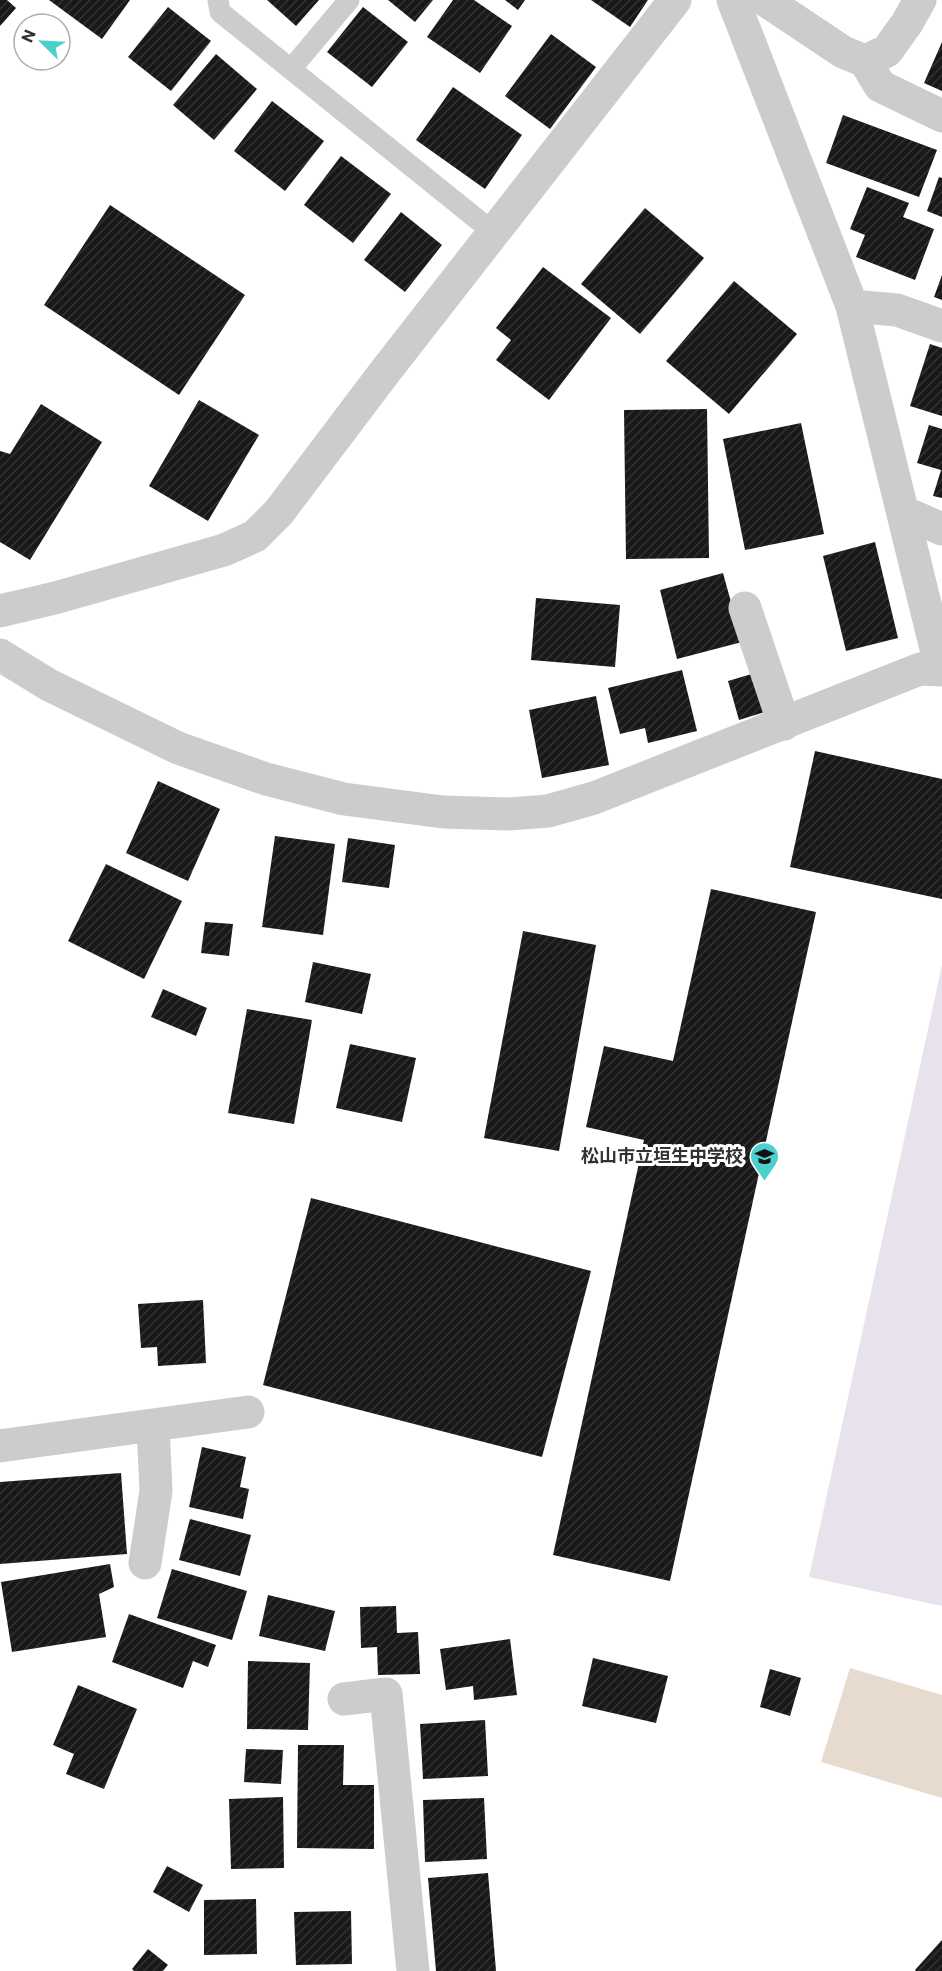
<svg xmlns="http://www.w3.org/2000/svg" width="942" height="1971" font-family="Commissioner,'Noto Sans JP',sans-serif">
<defs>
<pattern id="building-hatch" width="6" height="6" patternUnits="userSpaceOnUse" patternTransform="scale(1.5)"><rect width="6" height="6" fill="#191919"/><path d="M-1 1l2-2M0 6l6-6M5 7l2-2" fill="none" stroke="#323232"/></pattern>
</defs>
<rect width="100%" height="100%" fill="#fff"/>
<path fill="#e7e2ec" d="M 942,965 L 942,1606 L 809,1577 Z"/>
<path fill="#e7dace" d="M 850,1668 L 942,1695 L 942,1798 L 821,1762 Z"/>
<g fill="url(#building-hatch)">
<path d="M 0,0 L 7,0 L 16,8 L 0,26 Z"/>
<path d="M 49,0 L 130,0 L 102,39 Z"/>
<path d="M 267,0 L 319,0 L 296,26 Z"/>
<path d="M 388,0 L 433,0 L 415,22 Z"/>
<path d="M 453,0 L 474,0 L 512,26 L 480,73 L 427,37 Z"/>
<path d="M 505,0 L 525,0 L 518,10 Z"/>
<path d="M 591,0 L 648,0 L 630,27 Z"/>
<path d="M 168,7 L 211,41 L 171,91 L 128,57 Z"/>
<path d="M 363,7 L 408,42 L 372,87 L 327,52 Z"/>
<path d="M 551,34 L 596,67 L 550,129 L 505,96 Z"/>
<path d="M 942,42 L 942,91 L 924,83 Z"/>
<path d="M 216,54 L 257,89 L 214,140 L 173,105 Z"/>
<path d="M 453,87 L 522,135 L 485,189 L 416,140 Z"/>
<path d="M 272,101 L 324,141 L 285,191 L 234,151 Z"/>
<path d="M 843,115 L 937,150 L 919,197 L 826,163 Z"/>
<path d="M 341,156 L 391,194 L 353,243 L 304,205 Z"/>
<path d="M 939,177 L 942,178 L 942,217 L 927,211 Z"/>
<path d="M 867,187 L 909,203 L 903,217 L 934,229 L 915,280 L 856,257 L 865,235 L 850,229 Z"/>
<path d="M 110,205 L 245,295 L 179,395 L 44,305 Z"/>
<path d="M 645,208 L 704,258 L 640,334 L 581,284 Z"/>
<path d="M 401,212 L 442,245 L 405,292 L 364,260 Z"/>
<path d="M 543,267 L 611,318 L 549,400 L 496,360 L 511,340 L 496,328 Z"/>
<path d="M 942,275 L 942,300 L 934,297 Z"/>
<path d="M 734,281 L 797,334 L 729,414 L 666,361 Z"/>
<path d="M 930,344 L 942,348 L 942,416 L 910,406 Z"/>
<path d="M 199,400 L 259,435 L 208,521 L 149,486 Z"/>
<path d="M 41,404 L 102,442 L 30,560 L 0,542 L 0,451 L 10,454 Z"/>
<path d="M 707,409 L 709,558 L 626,559 L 624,410 Z"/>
<path d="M 801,423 L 824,534 L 745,550 L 723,439 Z"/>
<path d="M 929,425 L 942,429 L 942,498 L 933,496 L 941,470 L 917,463 Z"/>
<path d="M 875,542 L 898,638 L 846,651 L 823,556 Z"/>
<path d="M 723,573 L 742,642 L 677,659 L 660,590 Z"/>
<path d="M 536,598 L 620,605 L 615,667 L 531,660 Z"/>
<path d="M 682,670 L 697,731 L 648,743 L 645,728 L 620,734 L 608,688 Z"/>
<path d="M 755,673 L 765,712 L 739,720 L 728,681 Z"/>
<path d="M 596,696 L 609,765 L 542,778 L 529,710 Z"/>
<path d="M 815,751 L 942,779 L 942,899 L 790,867 Z"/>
<path d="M 158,781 L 220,809 L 188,881 L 126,853 Z"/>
<path d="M 275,836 L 335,844 L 323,935 L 262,927 Z"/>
<path d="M 348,838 L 395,845 L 389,888 L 342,882 Z"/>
<path d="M 106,864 L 182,901 L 144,979 L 68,941 Z"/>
<path d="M 711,889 L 816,912 L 670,1581 L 553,1555 L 644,1140 L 586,1127 L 604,1046 L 673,1061 Z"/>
<path d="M 205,922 L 233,924 L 229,956 L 201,953 Z"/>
<path d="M 523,931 L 596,945 L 559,1151 L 484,1138 Z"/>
<path d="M 313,962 L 371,974 L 362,1014 L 305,1002 Z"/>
<path d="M 163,989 L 207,1008 L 196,1036 L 151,1017 Z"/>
<path d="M 247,1009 L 312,1020 L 294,1124 L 228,1113 Z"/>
<path d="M 350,1044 L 416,1058 L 402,1122 L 336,1108 Z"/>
<path d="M 311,1198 L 591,1271 L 542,1457 L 263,1385 Z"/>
<path d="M 203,1300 L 206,1363 L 158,1366 L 157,1347 L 141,1348 L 138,1304 Z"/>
<path d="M 202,1447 L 246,1457 L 240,1487 L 249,1489 L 243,1519 L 189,1507 Z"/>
<path d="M 121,1473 L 127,1554 L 0,1564 L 0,1482 Z"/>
<path d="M 190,1519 L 251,1535 L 240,1576 L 179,1560 Z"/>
<path d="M 110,1564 L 114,1587 L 99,1594 L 106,1637 L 12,1652 L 1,1582 Z"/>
<path d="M 172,1569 L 247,1591 L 232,1640 L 157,1618 Z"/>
<path d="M 268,1595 L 335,1611 L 325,1651 L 259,1636 Z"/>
<path d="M 396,1606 L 397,1633 L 418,1632 L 420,1674 L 378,1675 L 377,1647 L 361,1648 L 360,1607 Z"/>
<path d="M 129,1614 L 216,1645 L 208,1667 L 193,1661 L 183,1688 L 112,1662 Z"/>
<path d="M 510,1639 L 517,1695 L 474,1700 L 473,1686 L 446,1690 L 440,1649 Z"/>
<path d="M 593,1658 L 668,1676 L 656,1723 L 582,1706 Z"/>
<path d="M 248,1661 L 310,1663 L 308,1730 L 247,1729 Z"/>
<path d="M 770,1669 L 801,1678 L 790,1716 L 760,1707 Z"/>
<path d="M 78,1685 L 137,1709 L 104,1789 L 66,1774 L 74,1754 L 53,1745 Z"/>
<path d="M 485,1720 L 488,1776 L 423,1779 L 420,1724 Z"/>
<path d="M 298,1745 L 344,1745 L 343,1785 L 374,1785 L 374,1849 L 297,1848 Z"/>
<path d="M 246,1749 L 283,1750 L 281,1784 L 244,1782 Z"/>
<path d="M 283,1797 L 284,1868 L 231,1869 L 229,1799 Z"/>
<path d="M 484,1798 L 487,1859 L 425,1862 L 423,1800 Z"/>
<path d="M 167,1866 L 203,1885 L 189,1912 L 153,1892 Z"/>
<path d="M 488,1873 L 496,1971 L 436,1971 L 428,1878 Z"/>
<path d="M 256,1899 L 257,1954 L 204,1955 L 204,1900 Z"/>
<path d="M 351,1911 L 352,1964 L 296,1965 L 294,1912 Z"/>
<path d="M 942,1940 L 942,1971 L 916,1971 L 915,1970 Z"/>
<path d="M 148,1949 L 168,1965 L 163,1971 L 134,1971 L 132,1969 Z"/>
</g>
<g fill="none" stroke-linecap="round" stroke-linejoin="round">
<g stroke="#ccc" stroke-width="21">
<path d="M 218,0 L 220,12 L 493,232"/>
<path d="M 291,69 L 349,0"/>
</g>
<g stroke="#ccc" stroke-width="33">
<path d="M 733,0 L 852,306 L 941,669"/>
<path d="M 765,0 L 843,52 L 865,61 L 887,51 L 907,23 L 920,0"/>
<path d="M 865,61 L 880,86 L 942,116"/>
<path d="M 852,306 L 897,310 L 942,326"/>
<path d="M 903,512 L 942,529"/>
<path d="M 745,608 L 784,724"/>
<path d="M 0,611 L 55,598 L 224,550 L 255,536 L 279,512 L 384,373 L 675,0"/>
<path d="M 0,655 L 49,685 L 178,748 L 266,779 L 344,799 L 443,812 L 508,814 L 548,811 L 594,798 L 920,669 L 942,670"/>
<path d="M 0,1446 L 248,1412"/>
<path d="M 145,1563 L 156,1491 L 153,1426"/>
<path d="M 344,1699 L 386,1694 L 413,1971"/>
</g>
</g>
<defs>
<symbol id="school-pin" viewBox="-11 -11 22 30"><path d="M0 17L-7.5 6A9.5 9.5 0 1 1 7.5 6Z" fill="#4cd0cd" stroke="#fff"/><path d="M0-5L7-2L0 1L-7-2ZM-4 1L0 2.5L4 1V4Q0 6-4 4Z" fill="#111"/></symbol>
</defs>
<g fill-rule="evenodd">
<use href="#school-pin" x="748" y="1140" width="33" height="45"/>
</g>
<g text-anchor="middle" stroke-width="6" stroke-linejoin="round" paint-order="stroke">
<g font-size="18" font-weight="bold" fill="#323232" stroke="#fff" text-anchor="end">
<text x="743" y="1162">松山市立垣生中学校</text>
</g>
</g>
<g transform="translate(42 42) rotate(294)"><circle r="28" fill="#ffffff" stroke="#adadad" stroke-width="1.5"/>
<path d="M0-4.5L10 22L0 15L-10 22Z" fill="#4cd0cd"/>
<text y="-9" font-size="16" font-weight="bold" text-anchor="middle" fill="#323232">N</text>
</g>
</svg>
